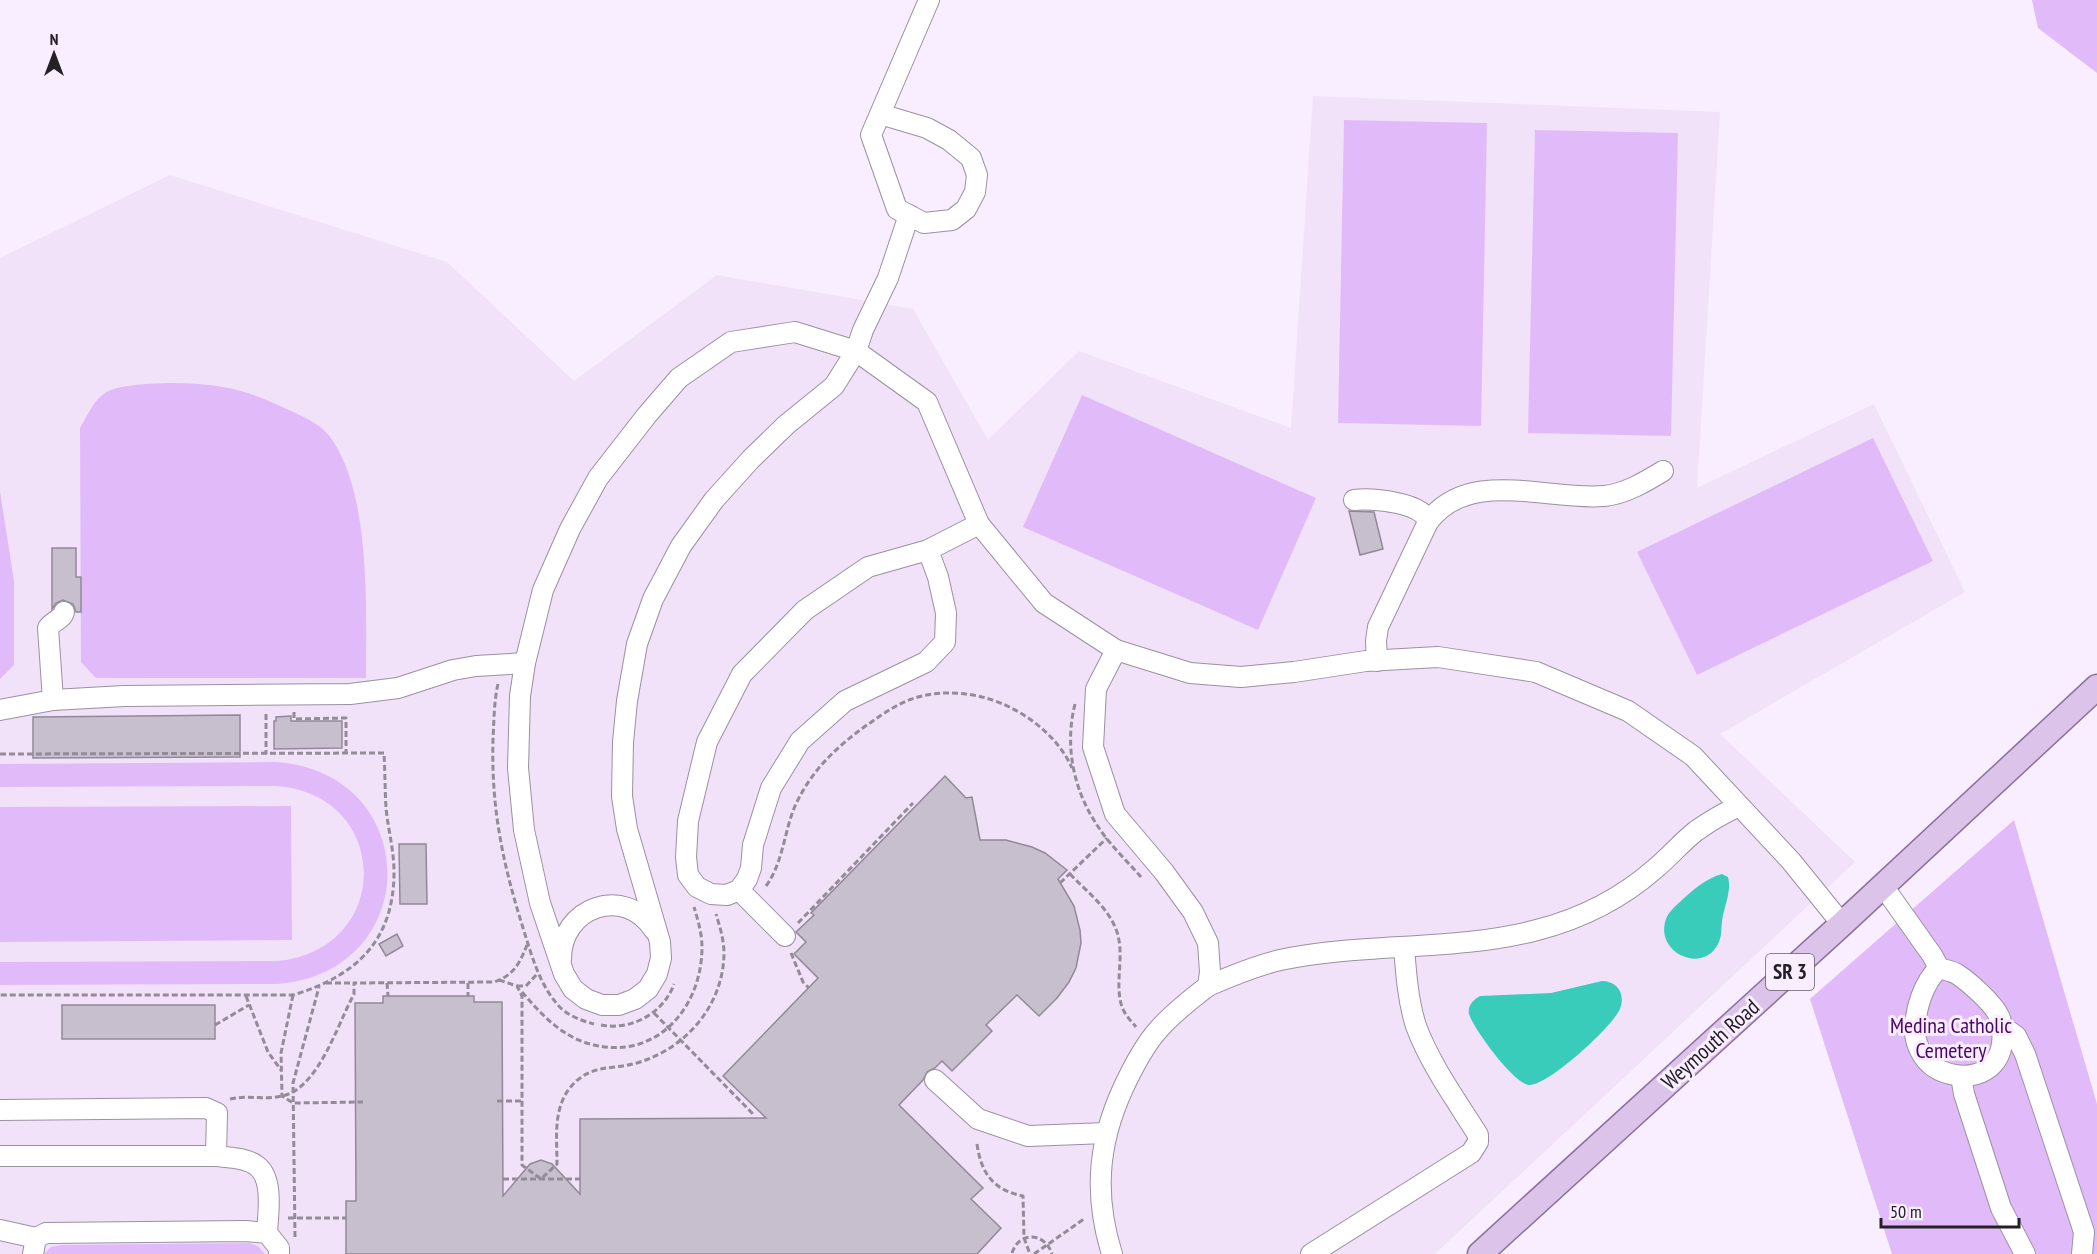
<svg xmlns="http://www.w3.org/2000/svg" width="2097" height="1254" font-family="'PT Sans Narrow',sans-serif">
<rect width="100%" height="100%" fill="#f8eeff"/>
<path fill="#f1e2fa" d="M 1313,96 L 1720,112 L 1697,488 L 1874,404 L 1965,592 L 1720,734 L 1855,862 L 1435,1254 L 0,1254 L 0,258 L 170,175 L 447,262 L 574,381 L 717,275 L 913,309 L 988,440 L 1079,351 L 1291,428 Z"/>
<g fill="#e1bbf9">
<path d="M 2032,0 L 2097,0 L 2097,73 L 2038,28 Z"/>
<path d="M 1344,120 L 1487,123 L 1481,426 L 1338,423 Z"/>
<path d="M 1535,130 L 1678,133 L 1671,436 L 1528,433 Z"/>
<path d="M 166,383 C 216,383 244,388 289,410 C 306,418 323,425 333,441 C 371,499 366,610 366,678 L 96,678 L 81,662 L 80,428 C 86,418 92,404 101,396 C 113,384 150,384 166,383 Z"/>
<path d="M 1082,395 L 1316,498 L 1258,630 L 1023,527 Z"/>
<path d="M 1873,438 L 1933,561 L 1697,675 L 1637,552 Z"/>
<path d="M 0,492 L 14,581 L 14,665 L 0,679 Z"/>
<path d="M 276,762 C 425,773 424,973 277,984 L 0,985 L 0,962 L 277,961 C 394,950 392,794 276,786 L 0,787 L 0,764 Z"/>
<path d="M 291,806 L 292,940 L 0,942 L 0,807 Z"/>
<path d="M 2014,820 L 2097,1104 L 2097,1254 L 1892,1254 L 1810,999 Z"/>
<path d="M 249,1243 L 258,1246 L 265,1254 L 44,1254 L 51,1247 L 61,1245 Z"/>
</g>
<g fill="#3accba">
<path d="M 1722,874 L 1728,877 C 1732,890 1724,907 1722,921 C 1721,929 1722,937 1718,944 C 1702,975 1654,952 1666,919 C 1669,911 1677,905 1683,899 C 1694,889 1707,878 1722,874 Z"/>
<path d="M 1602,981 C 1617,981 1626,994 1620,1009 C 1612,1027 1550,1084 1530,1085 C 1515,1086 1473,1028 1469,1014 C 1467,1006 1474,999 1480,996 L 1551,993 Z"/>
</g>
<g fill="#c7bece" stroke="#928998" stroke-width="1.5">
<path d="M 1349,511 L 1374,512 L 1383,549 L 1360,555 Z"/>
<path d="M 52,548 L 76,548 L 76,577 L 81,577 L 81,612 L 76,612 L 73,604 L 63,600 L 56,603 L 52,609 Z"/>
<path d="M 240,715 L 240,757 L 33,758 L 33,717 Z"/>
<path d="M 291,716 L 291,721 L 342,721 L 342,748 L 274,749 L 274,721 L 276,721 L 276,717 Z"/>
<path d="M 945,776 L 966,798 L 972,797 L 980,840 L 1006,840 L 1032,847 L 1045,853 L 1067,870 L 1058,879 L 1074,906 L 1080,930 L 1081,943 L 1076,968 L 1069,982 L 1057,998 L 1039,1016 L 1017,995 L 986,1025 L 992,1031 L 952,1071 L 942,1061 L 935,1068 L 927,1072 L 923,1080 L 899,1105 L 983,1188 L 971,1199 L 1001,1228 L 977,1254 L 346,1254 L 346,1201 L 356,1201 L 355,1003 L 383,1003 L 383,996 L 474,996 L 474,1002 L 502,1002 L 503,1196 L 530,1164 L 541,1160 L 552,1164 L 580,1194 L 580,1119 L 766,1118 L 723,1076 L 818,978 L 794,954 L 806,942 L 796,932 L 814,915 L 811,913 Z"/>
<path d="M 399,844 L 426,844 L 427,904 L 400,904 Z"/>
<path d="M 397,934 L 403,946 L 386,956 L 379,944 Z"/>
<rect x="62" y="1005" width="153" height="34"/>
</g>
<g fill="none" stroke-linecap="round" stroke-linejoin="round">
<defs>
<g id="minor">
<path d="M 880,114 L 927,128 L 949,140 L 971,158 L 977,175 L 975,192 L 966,209 L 952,220 L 924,223 L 897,209 L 871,135 L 929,0"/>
<path d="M 909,215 L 888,278 L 863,330 L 856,351 L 834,386 L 786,425 L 751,459 L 714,500 L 681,546 L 653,599 L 637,644 L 627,701 L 623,742 L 622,796 L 627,829 L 660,942 L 661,958 L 657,974 L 648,989 L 635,999 L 619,1005 L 602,1005 L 586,999 L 573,989 L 564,974 L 540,903 L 524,830 L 518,768 L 520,696 L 525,663 L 543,590 L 570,529 L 598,478 L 647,415 L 679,378 L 731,342 L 795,332 L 856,351 L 927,402 L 979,524 L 1044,603 L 1116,650 L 1190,673 L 1241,677 L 1294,672 L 1366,661 L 1438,657 L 1536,672 L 1628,711 L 1693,756 L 1791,861 L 1842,924"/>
<path d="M 1354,500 C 1371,498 1424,502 1428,522"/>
<path d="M 928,550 L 938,577 L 946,613 L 945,642 L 926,662 L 845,701 L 800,741 L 771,788 L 753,845 L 751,868 L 747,879 L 739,890 L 727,895 L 711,894 L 697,887 L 688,875 L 686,857 L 688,821 L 707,742 L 742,674 L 805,610 L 868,567 L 928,550 L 979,524"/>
<path d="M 1116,650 L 1096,689 L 1093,747 L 1115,814 L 1164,872 L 1193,912 L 1208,943 L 1210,972 L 1208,986 C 1231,976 1255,966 1280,960 C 1364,942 1453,952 1537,930 C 1580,919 1622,898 1656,868 C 1670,856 1682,842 1696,831 C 1710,821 1724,813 1739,806"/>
<path d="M 1377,661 L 1376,641 L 1378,627 L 1428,522 C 1469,467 1547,501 1604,496 C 1625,494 1645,482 1663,471"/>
<path d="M 53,700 L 48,628 C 52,621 62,620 64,612"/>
<path d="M 0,710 L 53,700 L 124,696 L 350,694 L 398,688 L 453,670 L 476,666 L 525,663"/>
<path d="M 1883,886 L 1932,955 L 1939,968 C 1945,970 1952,971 1957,974 C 1969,982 1993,1003 1999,1016 C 2003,1025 2003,1035 2002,1044 C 1997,1078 1959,1083 1934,1067 C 1923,1060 1915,1044 1915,1031 C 1915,1010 1923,983 1939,968"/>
<path d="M 739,890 L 785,936"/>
<path d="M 561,960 C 560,907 625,884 654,930"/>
<path d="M 2001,1025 L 2016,1036 L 2025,1054 L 2084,1232 L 2082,1254"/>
<path d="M 1961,1076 L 1964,1094 L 2001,1208 L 2025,1254"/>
<path d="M 935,1080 L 978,1119 L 1028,1136 L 1106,1133"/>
<path d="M 0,1110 L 206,1108 L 217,1113 L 216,1156"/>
<path d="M 0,1156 L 216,1156 C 228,1158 246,1157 257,1166 C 274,1179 268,1214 267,1233"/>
<path d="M 0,1230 L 36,1238"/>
<path d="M 33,1254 L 36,1238 L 46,1233 L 246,1231 L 267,1233 L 279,1248 L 279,1254"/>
<path d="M 1112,1254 C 1092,1190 1099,1135 1129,1076 C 1137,1060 1147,1042 1159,1029 C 1173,1013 1191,999 1208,986"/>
<path d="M 1311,1254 L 1471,1153 L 1478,1142 L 1478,1135 C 1456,1100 1430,1064 1416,1026 C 1408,1001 1406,973 1404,947"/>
</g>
<path id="major" d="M 1480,1254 L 1842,924 L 2097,687"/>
</defs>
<use href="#minor" stroke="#9a91a0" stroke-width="22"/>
<use href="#major" stroke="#8c709c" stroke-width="27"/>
<g stroke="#938c98" stroke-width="3" stroke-dasharray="6 3" stroke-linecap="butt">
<path d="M 498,684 C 494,701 494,721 493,739 C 491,809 503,865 524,931 C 532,957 540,985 558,1005 C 566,1015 582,1021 594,1024"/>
<path d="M 1075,704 C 1064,747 1074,792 1099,828 C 1110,845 1127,861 1141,877"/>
<path d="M 294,712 L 294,719 L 346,718 L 346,754"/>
<path d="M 266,714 L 266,754"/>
<path d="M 0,754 L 384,753 C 385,771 385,790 386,808 C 388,829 394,850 394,872 C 394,941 356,976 293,995 L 0,995"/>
<path d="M 1070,874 C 1087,892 1109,908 1117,932 C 1125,957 1114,983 1122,1007 C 1125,1015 1131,1021 1136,1027"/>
<path d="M 1060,883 L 1107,838"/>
<path d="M 766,886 C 783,863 784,832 795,806 C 811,771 836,747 867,725 C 883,714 899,702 918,697 C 940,691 964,692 986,698 C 1021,708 1057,734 1072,768"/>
<path d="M 798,923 L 913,803"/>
<path d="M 791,953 L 803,982 L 809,988"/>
<path d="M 499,980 L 517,986 L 522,996 L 522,1165 L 541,1179 L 557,1164 C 557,1138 553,1111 569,1089 C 590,1062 613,1071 640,1062 C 687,1047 723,1005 724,954 C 724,940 720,927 716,914"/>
<path d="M 326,983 L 354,983"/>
<path d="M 387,983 L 388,996"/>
<path d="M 468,983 L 468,996"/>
<path d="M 517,986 L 526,986 L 538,973"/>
<path d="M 522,992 C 541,1014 561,1036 590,1044 C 655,1062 702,1009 702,947 C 702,934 698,920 694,907"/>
<path d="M 293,995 L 281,1053 L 282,1096 L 293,1103 L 363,1102"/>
<path d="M 246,996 L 268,1052 L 281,1070"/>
<path d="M 654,1013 L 754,1115"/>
<path d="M 215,1025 L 249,1005"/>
<path d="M 601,1025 C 631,1031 664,1013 674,984"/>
<path d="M 230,1099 C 247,1095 265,1100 282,1096 C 317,1089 336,1029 351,1000 L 354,994 L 354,983 L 494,982 C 513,976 520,963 527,945"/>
<path d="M 497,1101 L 522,1101"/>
<path d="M 977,1144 C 981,1173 993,1190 1023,1196 L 1024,1238 L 1030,1254"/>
<path d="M 503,1179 L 580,1179"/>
<path d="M 288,1218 L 346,1218"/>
<path d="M 295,1237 L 293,1083 L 319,987"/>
<path d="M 1012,1253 C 1019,1231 1045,1232 1052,1254"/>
<path d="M 1034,1254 L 1084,1219"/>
</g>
<use href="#minor" stroke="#fff" stroke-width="20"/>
<use href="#major" stroke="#dcc3ea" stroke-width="24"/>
</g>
<g text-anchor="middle" stroke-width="6" stroke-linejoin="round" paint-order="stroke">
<rect fill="#f8eeff" stroke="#645e67" stroke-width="1.5" x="1766" y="954" width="48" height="36" rx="4.5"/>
<g font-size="21" font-weight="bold" fill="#242026">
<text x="1790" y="979">SR 3</text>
</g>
<g font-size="22" fill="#4c0669" stroke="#f8eeff">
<text x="1951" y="1033">Medina Catholic<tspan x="1951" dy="25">Cemetery</tspan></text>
</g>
<g font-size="22" fill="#242026" stroke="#f8eeff">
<text transform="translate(1710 1044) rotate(-42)" y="8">Weymouth Road</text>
</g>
</g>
<g transform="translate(54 54)" stroke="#f8eeff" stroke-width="4.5" paint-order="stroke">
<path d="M0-4.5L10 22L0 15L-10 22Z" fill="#242026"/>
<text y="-9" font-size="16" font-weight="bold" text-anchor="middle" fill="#242026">N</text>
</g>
<path d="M1881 1218v9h138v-9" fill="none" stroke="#242026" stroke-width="3"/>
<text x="1890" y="1218" font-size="18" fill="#242026" stroke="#f8eeff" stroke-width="4.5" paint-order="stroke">50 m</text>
</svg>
